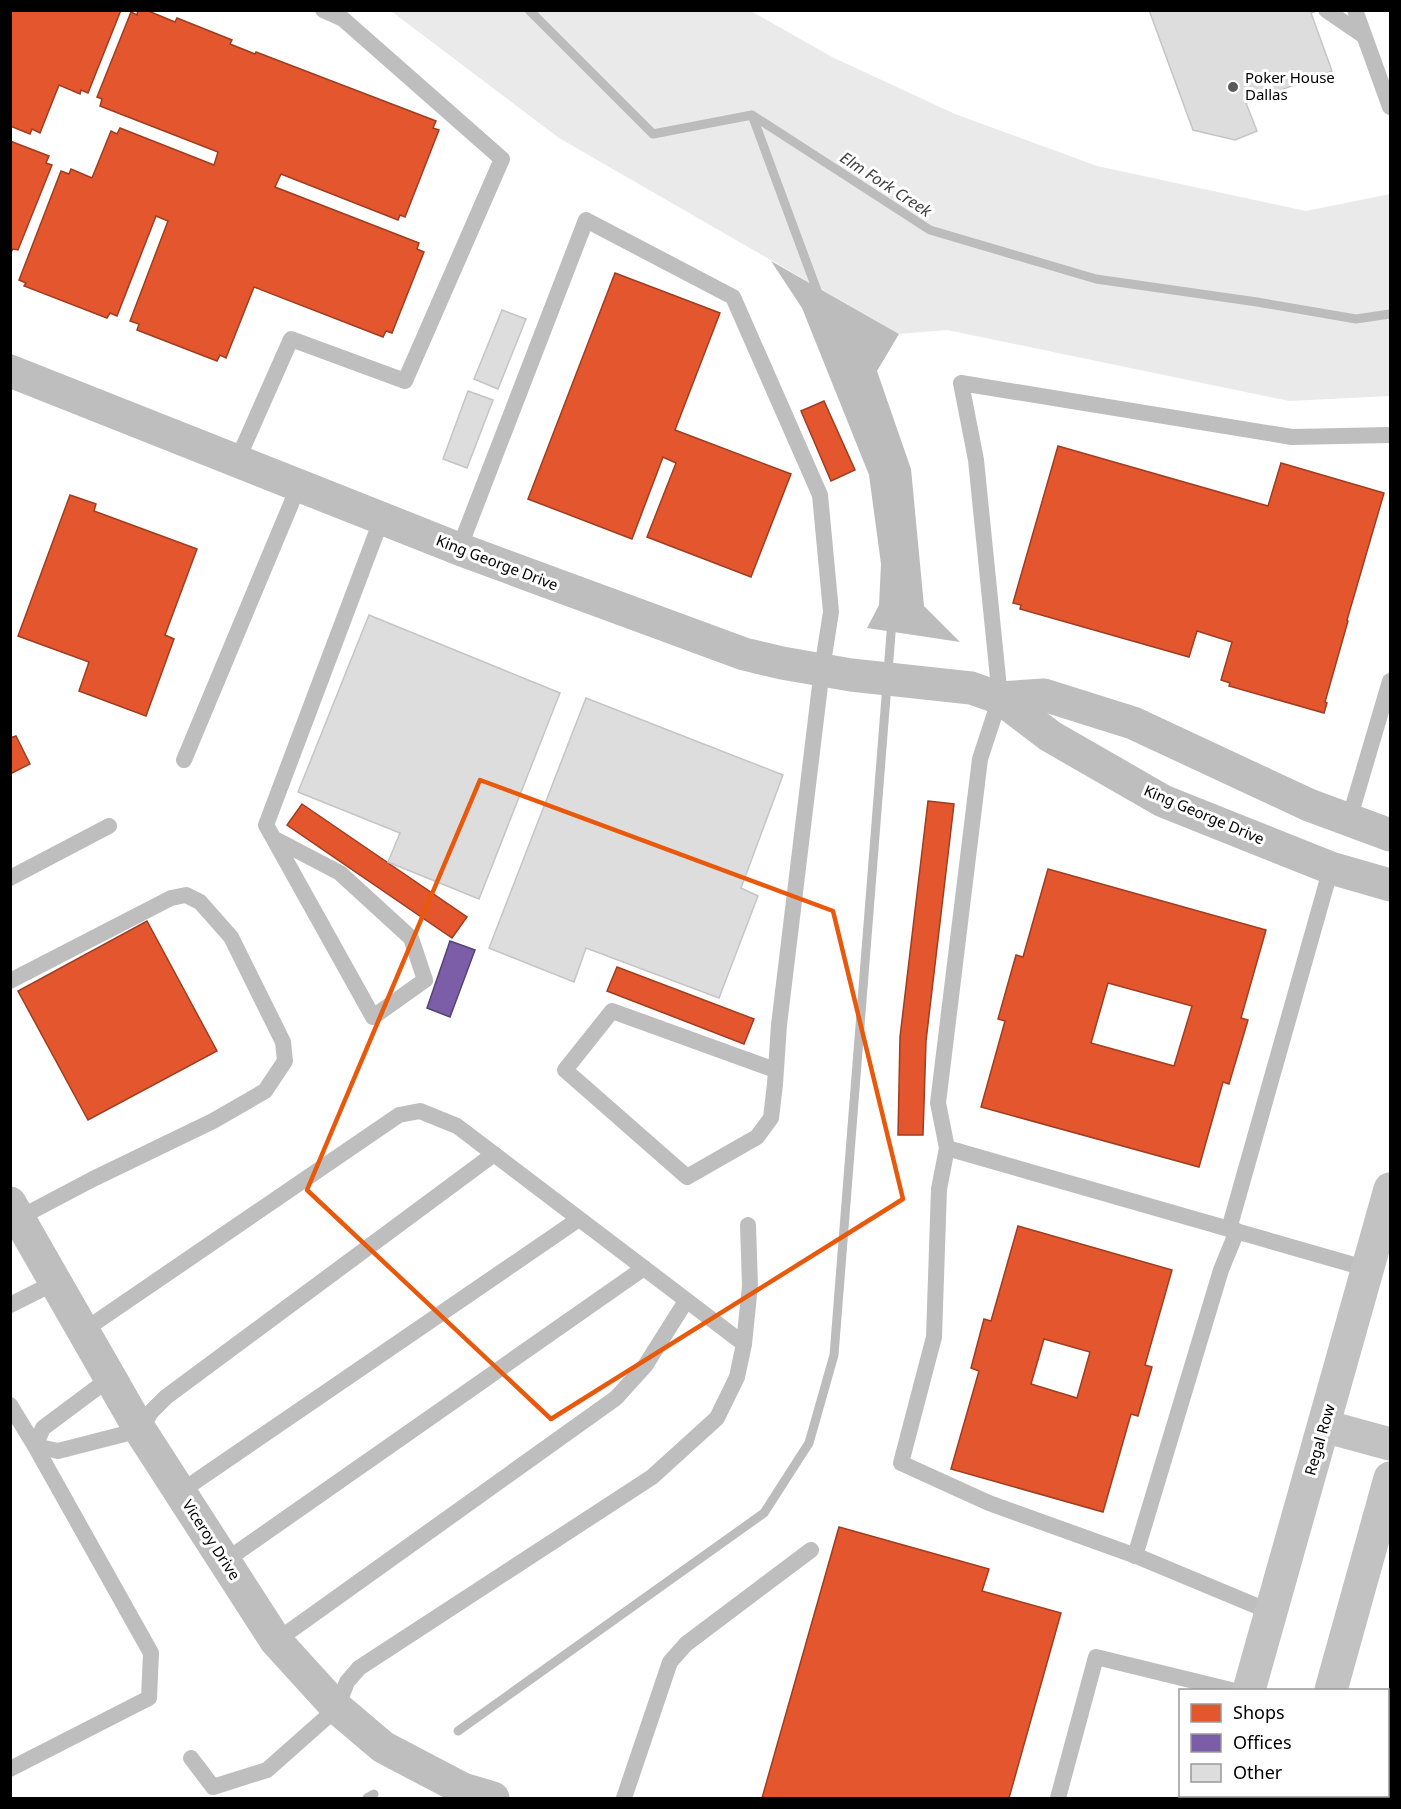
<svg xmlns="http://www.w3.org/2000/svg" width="1401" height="1809" font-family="'Noto Sans',sans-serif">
<rect width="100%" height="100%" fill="#fff"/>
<path fill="#eaeaea" d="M 391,11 L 751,11 L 832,57 L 955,114 L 1097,166 L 1306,211 L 1390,194 L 1390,396 L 1289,401 L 947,330 L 899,334 L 559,138 Z"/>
<path fill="#bcbcbc" d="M 771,261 L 899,334 L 877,371 L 911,469 L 924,606 L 960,642 L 867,628 L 879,605 L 881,564 L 869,475 L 802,308 Z"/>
<g fill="#e4572e" stroke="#a03d20" stroke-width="1.5" fill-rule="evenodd">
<path d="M 10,10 L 121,10 L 88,93 L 81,90 L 80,94 L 59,85 L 40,133 L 32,129 L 30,134 L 10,126 Z"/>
<path d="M 138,10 L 146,10 L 175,22 L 177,18 L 232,40 L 230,44 L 255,54 L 256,52 L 436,121 L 433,128 L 439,130 L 405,217 L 400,215 L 398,220 L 281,174 L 275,187 L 419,243 L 417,249 L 424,252 L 392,333 L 386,331 L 383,337 L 254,287 L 226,358 L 220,355 L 217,361 L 137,330 L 139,324 L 130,321 L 168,221 L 156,216 L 117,316 L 110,313 L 107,318 L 24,286 L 26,283 L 19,280 L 61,171 L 69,174 L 71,169 L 92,178 L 111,131 L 117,134 L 120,128 L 214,165 L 218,152 L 100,106 L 102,99 L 97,97 L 131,12 L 137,15 Z"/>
<path d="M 10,141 L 49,156 L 46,163 L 52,165 L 18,250 L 13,249 L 10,253 Z"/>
<path d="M 615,273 L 720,313 L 675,430 L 791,474 L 751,577 L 647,537 L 676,463 L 663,457 L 632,539 L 528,499 Z"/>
<path d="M 824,401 L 855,470 L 831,481 L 801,411 Z"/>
<path d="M 1058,446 L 1268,506 L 1281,463 L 1384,493 L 1347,620 L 1348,621 L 1325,702 L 1327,703 L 1324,713 L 1229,686 L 1230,683 L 1221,680 L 1232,642 L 1197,631 L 1189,657 L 1020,609 L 1021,605 L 1013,603 Z"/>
<path d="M 70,495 L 96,504 L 94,511 L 197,549 L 165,635 L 174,639 L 146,716 L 79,691 L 89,662 L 18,636 Z"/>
<path d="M 16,736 L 30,764 L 10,774 L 10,738 Z"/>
<path d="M 928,801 L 954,804 L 926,1041 L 923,1135 L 898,1135 L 900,1037 Z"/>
<path d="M 302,804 L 467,917 L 452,938 L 287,825 Z"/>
<path d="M 1048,869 L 1266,930 L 1241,1018 L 1248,1020 L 1229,1084 L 1223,1082 L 1199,1167 L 981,1107 L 1005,1021 L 998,1019 L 1016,955 L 1023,957 ZM 1108,983 L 1192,1006 L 1174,1066 L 1091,1043 Z"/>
<path d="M 147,921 L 217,1051 L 88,1120 L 18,991 Z"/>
<path d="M 617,967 L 754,1019 L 744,1044 L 607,991 Z"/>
<path d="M 1018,1226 L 1172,1270 L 1145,1365 L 1152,1367 L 1138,1416 L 1131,1414 L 1103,1512 L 951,1469 L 979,1371 L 971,1368 L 984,1319 L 991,1321 ZM 1044,1339 L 1090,1352 L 1077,1398 L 1031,1384 Z"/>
<path d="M 839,1527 L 989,1569 L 982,1591 L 1061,1613 L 1009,1798 L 762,1798 Z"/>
</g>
<path fill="#7b5ea7" stroke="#564275" stroke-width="1.5" d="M 450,941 L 475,950 L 450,1017 L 427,1008 Z"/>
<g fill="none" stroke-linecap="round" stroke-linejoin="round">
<g stroke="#bcbcbc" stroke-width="9">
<path d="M 529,10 L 653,134 L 752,115 L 930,230 L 1096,279 L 1257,302 L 1356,319 L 1390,314"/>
<path d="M 752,115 L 819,296"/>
<path d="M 458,1731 L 764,1513 L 809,1443 L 834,1355 L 892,621"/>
<path d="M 367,1798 L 374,1794"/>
</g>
</g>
<g fill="#ddd" stroke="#c5c5c5" stroke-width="1.5">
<path d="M 1149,10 L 1319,10 L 1311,13 L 1332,71 L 1246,103 L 1257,131 L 1235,140 L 1193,130 Z"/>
<path d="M 502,310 L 526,319 L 498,389 L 474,379 Z"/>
<path d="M 468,391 L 493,400 L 467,468 L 443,459 Z"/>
<path d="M 369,615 L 560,693 L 479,899 L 388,862 L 400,833 L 298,792 Z"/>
<path d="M 586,698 L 783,775 L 741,888 L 758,896 L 719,998 L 586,948 L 574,982 L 489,948 Z"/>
</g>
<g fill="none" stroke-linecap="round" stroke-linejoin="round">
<g stroke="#bebebe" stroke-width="16">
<path d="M 1326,10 L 1364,36"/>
<path d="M 1355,10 L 1390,107"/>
<path d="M 237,461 L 291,339 L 405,381 L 502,159 L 343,19 L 323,10"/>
<path d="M 459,549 L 586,220 L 733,297 L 820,495 L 831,612 L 822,669 L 779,1025 L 775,1084 L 771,1118 L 757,1137 L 687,1177 L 565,1070 L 612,1011 L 775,1070"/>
<path d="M 184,760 L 299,485"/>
<path d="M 1349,820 L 1390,681"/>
<path d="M 275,839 L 340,873 L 411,938 L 425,980 L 373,1017 L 266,825 L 382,518"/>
<path d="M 10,878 L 109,826"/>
<path d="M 10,981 L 171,898 L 186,895 L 200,902 L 231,937 L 283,1042 L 285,1061 L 265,1091 L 213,1121 L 93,1179 L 19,1218"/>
<path d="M 947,1148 L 939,1189 L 934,1337 L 901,1463 L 989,1503 L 1139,1557 L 1271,1612"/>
<path d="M 1229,1229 L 1331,868"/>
<path d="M 1368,1269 L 947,1148 L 938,1103 L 980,759 L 1000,698 L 976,460 L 961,383 L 1292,437 L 1390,435"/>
<path d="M 10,1305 L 56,1282"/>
<path d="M 83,1331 L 399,1115 L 420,1111 L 457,1126 L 744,1344 L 737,1377 L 717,1418 L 652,1477 L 359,1668 L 347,1682 L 337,1708 L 267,1770 L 213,1787 L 191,1758"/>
<path d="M 744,1344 L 750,1286 L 748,1225"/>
<path d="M 10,1405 L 35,1446 L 151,1653 L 149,1698 L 10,1769"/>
<path d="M 35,1446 L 58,1451 L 140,1430 L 151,1412 L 166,1397 L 494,1154"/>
<path d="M 35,1446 L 43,1428 L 110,1378"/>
<path d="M 180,1492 L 579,1219"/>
<path d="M 1135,1556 L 1221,1270 L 1237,1231"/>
<path d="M 225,1561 L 644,1268"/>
<path d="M 276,1641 L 616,1398 L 645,1366 L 686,1301"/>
<path d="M 624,1798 L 670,1662 L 686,1644 L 811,1550"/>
<path d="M 1058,1798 L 1096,1657 L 1231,1690"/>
</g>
<g stroke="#bebebe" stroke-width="33">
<path d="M 10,371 L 459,549 L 744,654 L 782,663 L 851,675 L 971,688 L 1000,698 L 1050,736 L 1163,801 L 1331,868 L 1390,885"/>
<path d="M 1000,698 L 1044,695 L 1133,723 L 1309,805 L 1390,835"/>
<path d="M 10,1203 L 140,1430 L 276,1641 L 337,1708 L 383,1747 L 463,1789 L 493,1798"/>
</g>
<g stroke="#c2c2c2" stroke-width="33">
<path d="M 1324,1426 L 1390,1444"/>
<path d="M 1249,1690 L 1390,1189"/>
<path d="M 1331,1690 L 1390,1478"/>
<path d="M 1219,1798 L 1219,1796"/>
<path d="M 1301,1798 L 1301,1796"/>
</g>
</g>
<path fill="none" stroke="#e8590c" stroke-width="4.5" stroke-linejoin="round" d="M 480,780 L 833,911 L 903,1199 L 551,1419 L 307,1190 Z"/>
<circle fill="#595959" stroke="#fff" stroke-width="2" cx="1233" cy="87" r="6"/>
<g text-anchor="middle" stroke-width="6" stroke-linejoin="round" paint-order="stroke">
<g font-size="15" fill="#000" stroke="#fff" text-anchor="start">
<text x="1245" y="83">Poker House<tspan x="1245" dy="17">Dallas</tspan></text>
</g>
<g font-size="15" fill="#000" stroke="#fff">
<text transform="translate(497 563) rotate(21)" y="5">King George Drive</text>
<text transform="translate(1204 815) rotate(23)" y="5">King George Drive</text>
<text transform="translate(1320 1440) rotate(-74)" y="5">Regal Row</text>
<text transform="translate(211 1540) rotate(57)" y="5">Viceroy Drive</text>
</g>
<g font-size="16" font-style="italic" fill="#414141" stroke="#fff">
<text transform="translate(886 184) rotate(33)" y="6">Elm Fork Creek</text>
</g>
</g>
<rect width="1401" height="1809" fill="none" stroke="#000000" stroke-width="24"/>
<rect x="1179" y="1689" width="210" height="108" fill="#ffffff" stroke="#999999" stroke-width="1.5"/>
<rect x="1191" y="1704" width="30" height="18" fill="#e4572e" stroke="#999999" stroke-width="1.5"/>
<text x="1233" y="1719" font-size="18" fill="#000000">Shops</text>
<rect x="1191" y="1734" width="30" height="18" fill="#7b5ea7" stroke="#999999" stroke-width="1.5"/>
<text x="1233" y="1749" font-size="18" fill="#000000">Offices</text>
<rect x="1191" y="1764" width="30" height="18" fill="#dddddd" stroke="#999999" stroke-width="1.5"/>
<text x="1233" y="1779" font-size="18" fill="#000000">Other</text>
</svg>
